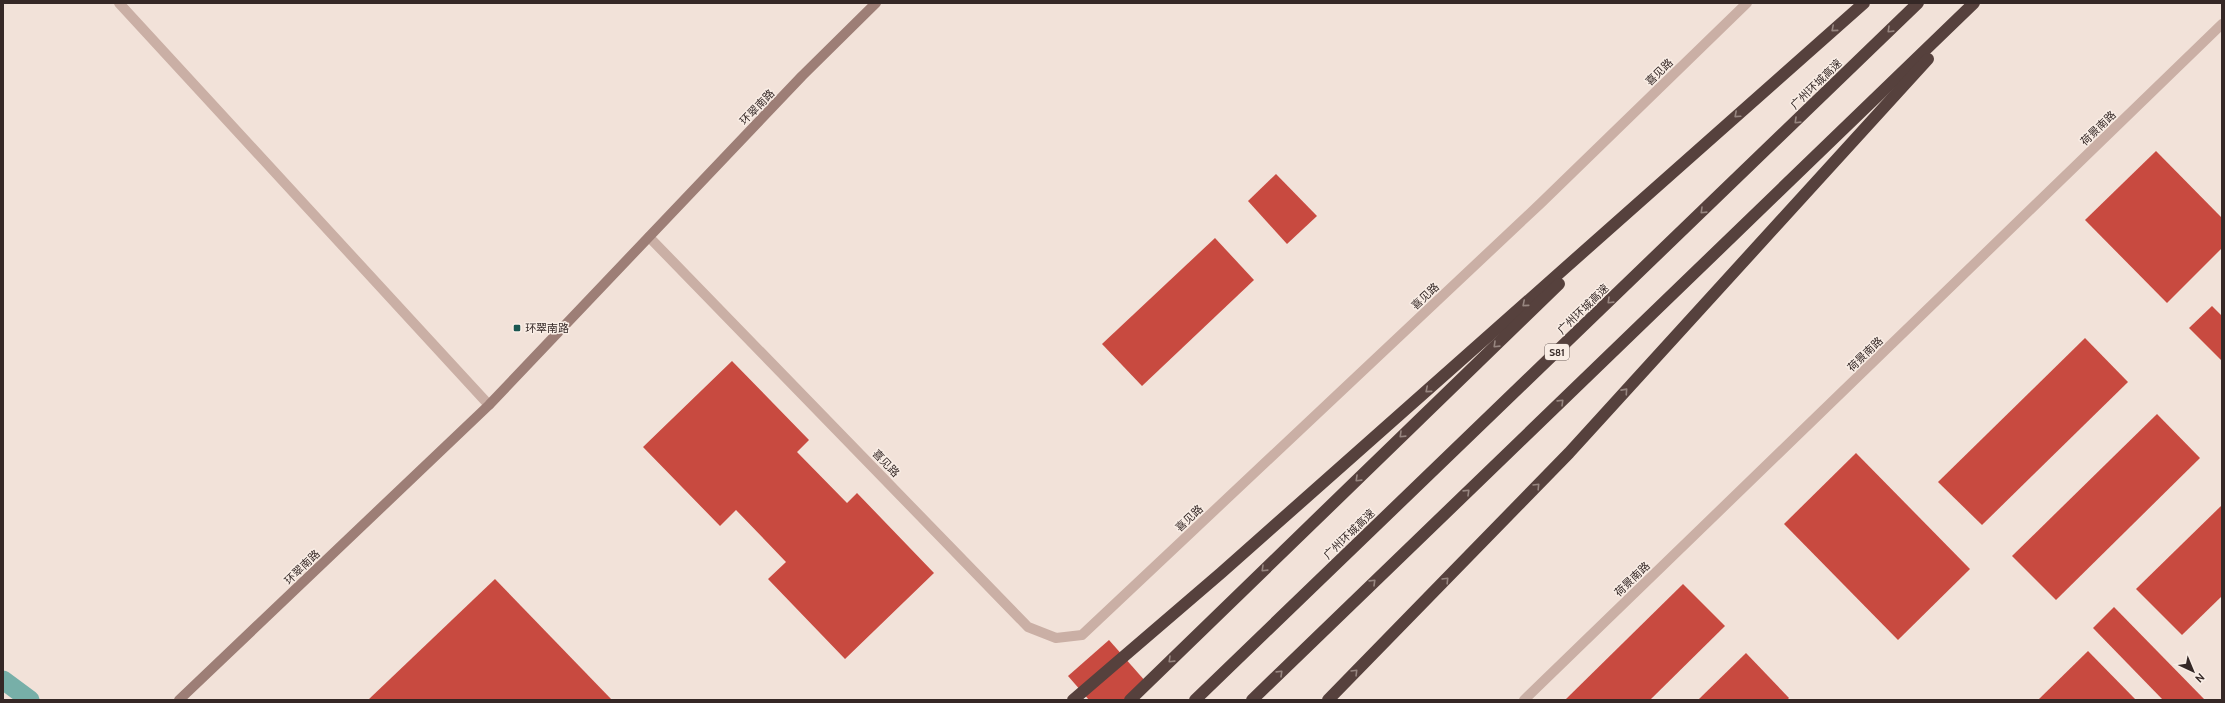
<svg xmlns="http://www.w3.org/2000/svg" width="2225" height="703" font-family="Cabin,'Noto Sans SC',sans-serif">
<rect width="100%" height="100%" fill="#f2e2d9"/>
<g fill="none" stroke-linecap="round" stroke-linejoin="round">
<path stroke="#77afa8" stroke-width="19" d="M 3,680 L 30,700"/>
</g>
<g fill="#c84a40">
<path d="M 2156,151 L 2222,218 L 2222,248 L 2167,303 L 2085,220 Z"/>
<path d="M 1276,174 L 1317,216 L 1287,244 L 1248,201 Z"/>
<path d="M 1215,238 L 1254,280 L 1142,386 L 1102,344 Z"/>
<path d="M 2212,306 L 2222,316 L 2222,361 L 2189,328 Z"/>
<path d="M 2085,338 L 2128,382 L 1982,525 L 1938,482 Z"/>
<path d="M 732,361 L 809,440 L 797,452 L 847,503 L 857,493 L 934,573 L 845,659 L 768,579 L 786,562 L 736,510 L 720,526 L 643,447 Z"/>
<path d="M 2157,414 L 2200,458 L 2056,600 L 2012,556 Z"/>
<path d="M 1856,453 L 1970,569 L 1898,640 L 1784,524 Z"/>
<path d="M 2222,505 L 2222,596 L 2182,635 L 2136,589 Z"/>
<path d="M 495,579 L 612,700 L 368,700 Z"/>
<path d="M 1683,584 L 1725,626 L 1650,700 L 1565,700 Z"/>
<path d="M 2114,607 L 2205,700 L 2163,700 L 2093,628 Z"/>
<path d="M 1109,640 L 1146,682 L 1126,700 L 1089,700 L 1068,676 Z"/>
<path d="M 2088,651 L 2136,700 L 2038,700 Z"/>
<path d="M 1746,653 L 1789,698 L 1787,700 L 1698,700 Z"/>
</g>
<g fill="none" stroke-linecap="round" stroke-linejoin="round">
<g stroke="#caafa5" stroke-width="10">
<path d="M 119,3 L 489,405"/>
<path d="M 649,237 L 1028,627 L 1056,638 L 1082,635 L 1541,203 L 1747,3"/>
<path d="M 1524,700 L 2222,24"/>
</g>
<path stroke="#9d7e76" stroke-width="10" d="M 179,700 L 489,405 L 802,76 L 876,3"/>
<g stroke="#56413d" stroke-width="12">
<path d="M 1073,700 L 1221,573 L 1864,3"/>
<path d="M 1130,700 L 1559,284"/>
<path d="M 1195,700 L 1918,3"/>
<path d="M 1252,700 L 1974,3"/>
<path d="M 1328,700 L 1569,453 L 1928,59"/>
</g>
</g>
<defs><path id="oneway-chevron" d="M-2-3.5L2.5 0L-2 3.5" fill="none" stroke-width="1.6" stroke-linecap="round" stroke-linejoin="round"/></defs>
<g stroke="#978680">
<use href="#oneway-chevron" transform="translate(1834 29) rotate(139)"/>
<use href="#oneway-chevron" transform="translate(1890 30) rotate(136)"/>
<use href="#oneway-chevron" transform="translate(1737 115) rotate(138)"/>
<use href="#oneway-chevron" transform="translate(1797 121) rotate(136)"/>
<use href="#oneway-chevron" transform="translate(1703 211) rotate(136)"/>
<use href="#oneway-chevron" transform="translate(1610 301) rotate(136)"/>
<use href="#oneway-chevron" transform="translate(1525 304) rotate(139)"/>
<use href="#oneway-chevron" transform="translate(1496 345) rotate(136)"/>
<use href="#oneway-chevron" transform="translate(1428 390) rotate(139)"/>
<use href="#oneway-chevron" transform="translate(1625 391) rotate(-48)"/>
<use href="#oneway-chevron" transform="translate(1561 402) rotate(-44)"/>
<use href="#oneway-chevron" transform="translate(1402 435) rotate(136)"/>
<use href="#oneway-chevron" transform="translate(1358 479) rotate(136)"/>
<use href="#oneway-chevron" transform="translate(1537 486) rotate(-46)"/>
<use href="#oneway-chevron" transform="translate(1467 492) rotate(-44)"/>
<use href="#oneway-chevron" transform="translate(1264 569) rotate(136)"/>
<use href="#oneway-chevron" transform="translate(1446 580) rotate(-46)"/>
<use href="#oneway-chevron" transform="translate(1373 582) rotate(-44)"/>
<use href="#oneway-chevron" transform="translate(1171 660) rotate(136)"/>
<use href="#oneway-chevron" transform="translate(1355 672) rotate(-45)"/>
<use href="#oneway-chevron" transform="translate(1280 673) rotate(-44)"/>
</g>
<rect fill="#1b5751" stroke="#f9ede5" stroke-width="1.5" x="513" y="324" width="8" height="8" rx="2"/>
<g text-anchor="middle" stroke-width="3" stroke-linejoin="round" paint-order="stroke">
<rect fill="#f9ede5" stroke="#70635f" stroke-width="1" x="1545" y="344" width="24" height="16" rx="3"/>
<g font-size="10" font-weight="bold" fill="#352826">
<text x="1557" y="356">S81</text>
</g>
<g font-size="11" fill="#352826" stroke="#f9ede5">
<text transform="translate(1659 72) rotate(-44)" y="4">喜见路</text>
<text transform="translate(1816 84) rotate(-44)" y="4">广州环城高速</text>
<text transform="translate(757 107) rotate(-46)" y="4">环翠南路</text>
<text transform="translate(2098 128) rotate(-44)" y="4">荷景南路</text>
<text transform="translate(1425 296) rotate(-43)" y="4">喜见路</text>
<text transform="translate(1583 309) rotate(-44)" y="4">广州环城高速</text>
<text transform="translate(1865 354) rotate(-44)" y="4">荷景南路</text>
<text transform="translate(886 463) rotate(46)" y="4">喜见路</text>
<text transform="translate(1189 518) rotate(-43)" y="4">喜见路</text>
<text transform="translate(1349 534) rotate(-44)" y="4">广州环城高速</text>
<text transform="translate(302 567) rotate(-44)" y="4">环翠南路</text>
<text transform="translate(1632 579) rotate(-44)" y="4">荷景南路</text>
</g>
<g font-size="11" fill="#352826" stroke="#f9ede5" text-anchor="start">
<text x="525" y="332">环翠南路</text>
</g>
</g>
<rect width="2225" height="703" fill="none" stroke="#352826" stroke-width="8"/>
<g transform="translate(2193 671) rotate(136)" stroke="#f9ede5" stroke-width="3" paint-order="stroke">
<path d="M0-3L7 15L0 10L-7 15Z" fill="#352826"/>
<text y="-6" font-size="11" font-weight="bold" text-anchor="middle" fill="#352826">N</text>
</g>
</svg>
